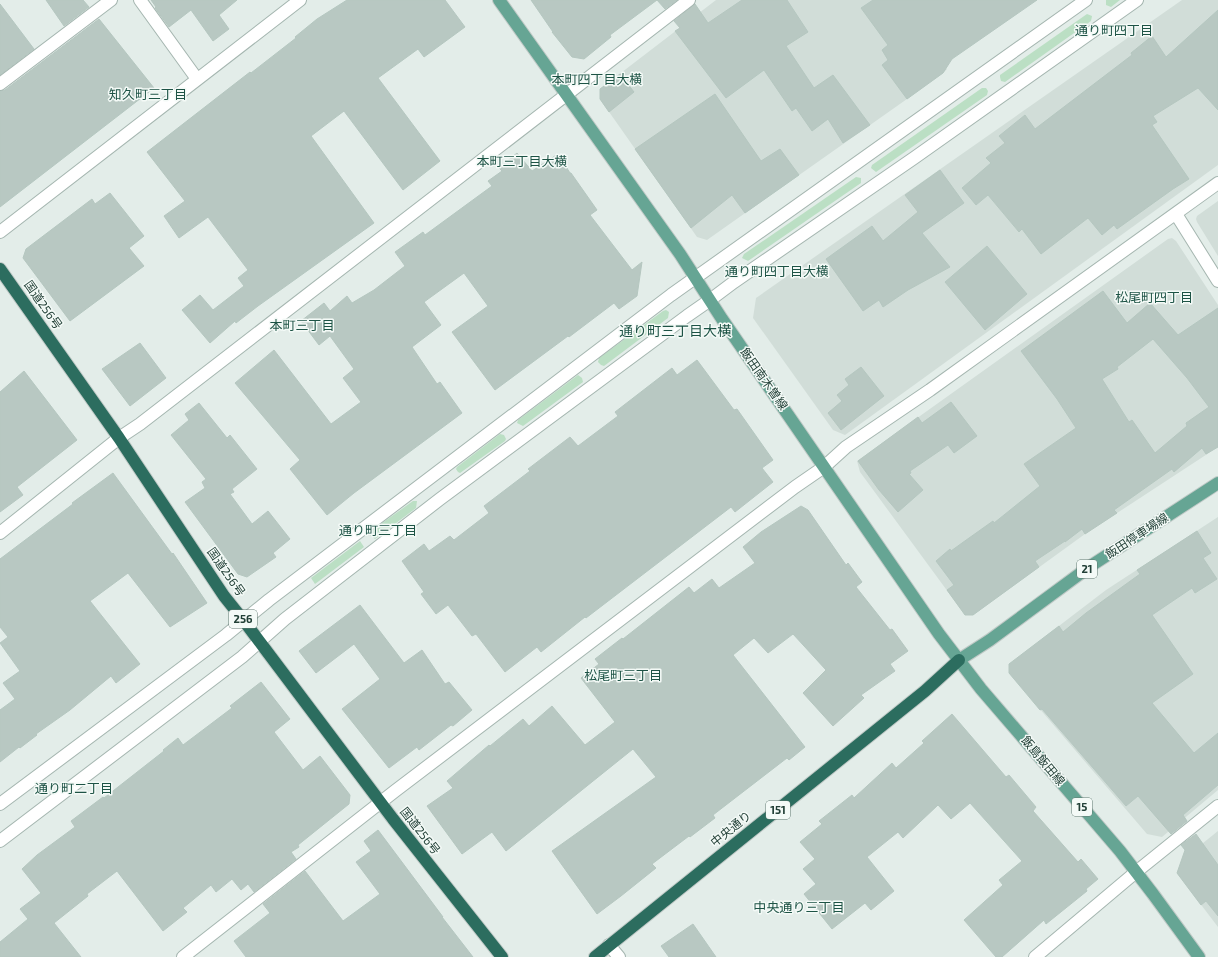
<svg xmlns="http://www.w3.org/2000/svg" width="1218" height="957" font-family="'Exo 2','Noto Sans JP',sans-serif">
<rect width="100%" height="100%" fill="#e3ede9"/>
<g fill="#d1ddd8">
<path d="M 716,0 L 895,0 L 943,67 L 947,69 L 943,73 L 907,99 L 707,240 L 697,237 L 600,99 L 600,89 Z"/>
<path d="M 1182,0 L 1218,0 L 1218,165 L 845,435 L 833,430 L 753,318 L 756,298 Z"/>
<path d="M 1218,201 L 1218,256 L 1197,222 L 1196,219 L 1197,216 Z"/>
<path d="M 1172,238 L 1176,241 L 1218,305 L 1218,447 L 1085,534 L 973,615 L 965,615 L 860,472 L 857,461 L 1168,239 Z"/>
<path d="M 1218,517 L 1218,790 L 1162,837 L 1147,834 L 1009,673 L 1009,664 L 1106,590 Z"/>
<path d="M 1218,831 L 1218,927 L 1177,873 L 1182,860 Z"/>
</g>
<g fill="#bbdfc4">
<path d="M 1106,0 L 1120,0 L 1111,7 L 1106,5 Z"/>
<path d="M 1087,14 L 1092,16 L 1091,21 L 1005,82 L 1001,81 L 1000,77 L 1000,75 Z"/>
<path d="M 982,88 L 986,88 L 988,91 L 987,95 L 876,172 L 871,168 L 872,165 Z"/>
<path d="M 856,177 L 861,178 L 861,183 L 748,261 L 742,258 L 744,254 Z"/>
<path d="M 666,310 L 669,312 L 668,318 L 604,366 L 601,365 L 598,362 L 599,358 L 663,311 Z"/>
<path d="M 578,375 L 582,378 L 583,382 L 523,426 L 517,423 L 518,420 Z"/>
<path d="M 500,434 L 504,435 L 506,439 L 505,441 L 460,473 L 458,472 L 456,469 L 457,467 Z"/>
<path d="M 413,501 L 417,501 L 416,508 L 375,539 L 370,535 L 371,531 Z"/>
<path d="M 360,541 L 364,547 L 315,584 L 311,578 Z"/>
</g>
<g fill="#b8c8c2" stroke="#b5c7c0" fill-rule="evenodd">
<path d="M 46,0 L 83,0 L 89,7 L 64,26 Z"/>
<path d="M 151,0 L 237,0 L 219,15 L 229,29 L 213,41 L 191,10 L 169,27 L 155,8 L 156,7 Z"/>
<path d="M 347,0 L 445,0 L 465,27 L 424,57 L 418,49 L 378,78 L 440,161 L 403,190 L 344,111 L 311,136 L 374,223 L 258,306 L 236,323 L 235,321 L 210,343 L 182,310 L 200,295 L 213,310 L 244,286 L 238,278 L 248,270 L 208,217 L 179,238 L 164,216 L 185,201 L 147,152 L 250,72 L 251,73 L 296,38 L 295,37 L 317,19 Z"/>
<path d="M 531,0 L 677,0 L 665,9 L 657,0 L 610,35 L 611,37 L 584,59 L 572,57 L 552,32 L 553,32 Z"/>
<path d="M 742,0 L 787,0 L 808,32 L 786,46 L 814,88 L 833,75 L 870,125 L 843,143 L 828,119 L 812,131 L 796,108 L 792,111 L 764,70 L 726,98 L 675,31 L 680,28 L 674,21 L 695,4 L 708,23 Z"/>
<path d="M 873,0 L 1037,0 L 952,59 L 943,73 L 907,99 L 882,65 L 888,60 L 882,50 L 888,45 L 861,8 Z"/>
<path d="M 0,4 L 34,49 L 0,75 Z"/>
<path d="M 1218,10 L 1218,110 L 1198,88 L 1153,116 L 1157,122 L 1152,125 L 1189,179 L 1173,189 L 1117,229 L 1114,225 L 1102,235 L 1088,218 L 1041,254 L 1022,229 L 1019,232 L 988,195 L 976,205 L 962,188 L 991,163 L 986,158 L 1005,143 L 999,136 L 1025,115 L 1035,129 L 1132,55 L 1131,53 L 1152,36 L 1166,57 Z"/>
<path d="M 99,19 L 154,88 L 0,207 L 0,91 L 5,90 Z"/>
<path d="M 620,74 L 634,92 L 609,112 L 600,99 L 600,89 Z"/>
<path d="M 715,94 L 761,161 L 780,149 L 799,175 L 745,213 L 732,195 L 691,228 L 635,149 Z"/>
<path d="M 517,153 L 532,171 L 558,154 L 570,173 L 571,173 L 597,210 L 590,215 L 632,270 L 642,262 L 637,296 L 619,309 L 614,303 L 569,337 L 568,336 L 495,390 L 452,332 L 488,306 L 464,273 L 424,302 L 441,325 L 412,347 L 437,384 L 440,382 L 462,413 L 354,493 L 327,515 L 290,469 L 300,460 L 235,383 L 274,350 L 331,424 L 361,402 L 343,378 L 354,369 L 330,336 L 319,345 L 301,321 L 324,303 L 330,311 L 347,296 L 352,303 L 374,290 L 405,266 L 395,252 L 423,232 L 425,235 L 492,186 L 488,181 L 502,171 L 499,168 Z"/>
<path d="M 940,170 L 964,203 L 922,233 L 950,267 L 908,290 L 883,307 L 879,300 L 863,311 L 826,259 L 872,226 L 883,241 L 918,212 L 905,195 Z"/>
<path d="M 110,193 L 144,236 L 129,248 L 144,266 L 70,321 L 23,258 L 26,249 L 92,199 L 95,204 Z"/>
<path d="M 987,246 L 1027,294 L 985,330 L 945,282 Z"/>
<path d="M 1103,291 L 1127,323 L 1150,303 L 1178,335 L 1218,308 L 1218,447 L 1206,454 L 1202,448 L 1174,472 L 1172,469 L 1114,510 L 1117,513 L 1085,534 L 1082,529 L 1065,542 L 1065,541 L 1035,561 L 1039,567 L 973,615 L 965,615 L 947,590 L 954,585 L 936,561 L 950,549 L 951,551 L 962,543 L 993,521 L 994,523 L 1040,486 L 1024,464 L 1076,428 L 1057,399 L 1021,351 ZM 1153,339 L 1187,378 L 1209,407 L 1186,423 L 1187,426 L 1155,453 L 1132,420 L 1129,422 L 1102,379 L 1118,369 L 1117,367 Z"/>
<path d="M 140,343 L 166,378 L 130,406 L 102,369 Z"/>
<path d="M 697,360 L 734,410 L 737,409 L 773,460 L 762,468 L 773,482 L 735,512 L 731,507 L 586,618 L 585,617 L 541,652 L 537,647 L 505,672 L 476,634 L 472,636 L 448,605 L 436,614 L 421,594 L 424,592 L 402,561 L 424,544 L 429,551 L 450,536 L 454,540 L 489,513 L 484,506 L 530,471 L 528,469 L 570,437 L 578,446 L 618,416 L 615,412 L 672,368 L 677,375 Z"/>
<path d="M 861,367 L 884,396 L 841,430 L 828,413 L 842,401 L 837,395 L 849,385 L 845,379 Z"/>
<path d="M 24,371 L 77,440 L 17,487 L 23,495 L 0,512 L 0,392 Z"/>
<path d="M 951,402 L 977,436 L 954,453 L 948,445 L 910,471 L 911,473 L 909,474 L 923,490 L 898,512 L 879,490 L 858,461 L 918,417 L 922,423 Z"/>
<path d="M 199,403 L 227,438 L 230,435 L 257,469 L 232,489 L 234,492 L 230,494 L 252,524 L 268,511 L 290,539 L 273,553 L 276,557 L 247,577 L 238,574 L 185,502 L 205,488 L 202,482 L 206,479 L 171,435 L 189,420 L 185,414 Z"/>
<path d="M 113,473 L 172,554 L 173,553 L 207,603 L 170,627 L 128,573 L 90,601 L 140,664 L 116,683 L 111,676 L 70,710 L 36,734 L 37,735 L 20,748 L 19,747 L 0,762 L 0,710 L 15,699 L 3,683 L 20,671 L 0,643 L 8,637 L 0,627 L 0,559 L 73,504 L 72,503 Z"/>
<path d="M 801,506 L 808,510 L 846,565 L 848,563 L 862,582 L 856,587 L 890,630 L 892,629 L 908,651 L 890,664 L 895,671 L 861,695 L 864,698 L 833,726 L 803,693 L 826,670 L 793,634 L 768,653 L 754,638 L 733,655 L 805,747 L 789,760 L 787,758 L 713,815 L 715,818 L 690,837 L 689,836 L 652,864 L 656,868 L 621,896 L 597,914 L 552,851 L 656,777 L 633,749 L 506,851 L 492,832 L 462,854 L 427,806 L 453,788 L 447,781 L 489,745 L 490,746 L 523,719 L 529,726 L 552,706 L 585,745 L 615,722 L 581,678 L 599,664 L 595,659 L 622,638 L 623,639 L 689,587 L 694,593 L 712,579 L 719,588 L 755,563 L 743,547 L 761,532 Z"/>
<path d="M 1197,531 L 1211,553 L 1203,558 L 1217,579 L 1195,593 L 1192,588 L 1152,615 L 1193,674 L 1152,703 L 1194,753 L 1218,733 L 1218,785 L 1183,815 L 1187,821 L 1171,834 L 1138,796 L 1126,806 L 1042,709 L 1040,710 L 1009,673 L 1009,664 L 1059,626 L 1063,632 L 1086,613 L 1140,574 L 1137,570 Z"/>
<path d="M 360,605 L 404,663 L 422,650 L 445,684 L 449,682 L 472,710 L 453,726 L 451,725 L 419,750 L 417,747 L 389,768 L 342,709 L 380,679 L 354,644 L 316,673 L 299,651 Z"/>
<path d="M 261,682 L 290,719 L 274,732 L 303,770 L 320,756 L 350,795 L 349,804 L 298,845 L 299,847 L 291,852 L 296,859 L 254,892 L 248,884 L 241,890 L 232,879 L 216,892 L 211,885 L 183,908 L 187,912 L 163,931 L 117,871 L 87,894 L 88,896 L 54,923 L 81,957 L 0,957 L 0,942 L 28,919 L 20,909 L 41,893 L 22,869 L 37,855 L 75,827 L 71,821 L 103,797 L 104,798 L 164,751 L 163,750 L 178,738 L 183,745 L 232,708 L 230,706 Z"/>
<path d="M 952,714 L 1006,777 L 1009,775 L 1036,807 L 1033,811 L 1078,862 L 1081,859 L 1098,879 L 1086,889 L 1087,891 L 1046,924 L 1044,920 L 1002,957 L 996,957 L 964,920 L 1003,885 L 999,880 L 1022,861 L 970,803 L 951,819 L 938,805 L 903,838 L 898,832 L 867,857 L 894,891 L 871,910 L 865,903 L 832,929 L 804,894 L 816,884 L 803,869 L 815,859 L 800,842 L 822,824 L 819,821 L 852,795 L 854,798 L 892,763 L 896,768 L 924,743 L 922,741 Z"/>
<path d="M 378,830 L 443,917 L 442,917 L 473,957 L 246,957 L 234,941 L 270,913 L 263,904 L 305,871 L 343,921 L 380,894 L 356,862 L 371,851 L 364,841 Z"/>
<path d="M 1196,834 L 1218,865 L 1218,916 L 1206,901 L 1201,905 L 1177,873 L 1185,850 L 1181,845 Z"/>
<path d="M 693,924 L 716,957 L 669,957 L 661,946 Z"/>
</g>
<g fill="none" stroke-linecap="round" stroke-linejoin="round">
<defs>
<g id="minor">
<path d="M 140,0 L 197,79"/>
<path d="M 0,84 L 111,0"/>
<path d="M 1176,214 L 1218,281"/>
<path d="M 0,232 L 300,0"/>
<path d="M 0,533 L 119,438 L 140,424 L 689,0"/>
<path d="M 0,804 L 226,635 L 269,600 L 671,295 L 1086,0"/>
<path d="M 0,841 L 242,657 L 285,619 L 440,499 L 687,316 L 710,300 L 734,282 L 914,158 L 1137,0"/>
<path d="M 609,945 L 619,957"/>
<path d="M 183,957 L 395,791 L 795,487 L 824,467 L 846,447 L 930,390 L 1218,183"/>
<path d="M 1035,957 L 1136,872 L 1218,806"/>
</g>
<g id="major">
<path d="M 499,0 L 680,254 L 722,319 L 939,634 L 981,689 L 1120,851 L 1153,894 L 1199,957"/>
<path d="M 959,660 L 990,640 L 1089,567 L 1218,483"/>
</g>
<g id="highway">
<path d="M 0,269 L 119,438 L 224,596 L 244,621 L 393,819 L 502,957"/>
<path d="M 595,957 L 925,691 L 959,660"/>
</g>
</defs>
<use href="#minor" stroke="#a5b6b0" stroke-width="14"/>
<use href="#major" stroke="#c1cac7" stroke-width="14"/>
<use href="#highway" stroke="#c1cac7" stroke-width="14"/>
<use href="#minor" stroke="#fff" stroke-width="12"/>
<use href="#major" stroke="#66a594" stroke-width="12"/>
<use href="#highway" stroke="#2c6d5f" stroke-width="12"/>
</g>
<g text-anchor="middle" stroke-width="3" stroke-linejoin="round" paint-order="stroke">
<g fill="#f4faf7" stroke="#617871" stroke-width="1">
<rect x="1077" y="560" width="20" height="18" rx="3"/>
<rect x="229" y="610" width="28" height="18" rx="3"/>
<rect x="1072" y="798" width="20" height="18" rx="3"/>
<rect x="766" y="801" width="24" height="18" rx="3"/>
</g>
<g font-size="11" font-weight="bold" fill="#224037">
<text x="1087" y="573">21</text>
<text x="243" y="623">256</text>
<text x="1082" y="811">15</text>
<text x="778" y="814">151</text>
</g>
<g font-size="12" fill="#224037" stroke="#f4faf7">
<text transform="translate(43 305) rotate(55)" y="4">国道256号</text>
<text transform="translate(764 379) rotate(55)" y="4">飯田南木曽線</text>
<text transform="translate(1137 536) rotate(-33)" y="4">飯田停車場線</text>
<text transform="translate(226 572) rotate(55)" y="4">国道256号</text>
<text transform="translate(1043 761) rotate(50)" y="4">飯島飯田線</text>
<text transform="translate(731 829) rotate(-39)" y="4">中央通り</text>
<text transform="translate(420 831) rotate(52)" y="4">国道256号</text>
</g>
<g font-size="13" fill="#1d5345" stroke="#f4faf7">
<text x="1114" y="35">通り町四丁目</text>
<text x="597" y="84">本町四丁目大横</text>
<text x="148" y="99">知久町三丁目</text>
<text x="522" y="166">本町三丁目大横</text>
<text x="777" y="276">通り町四丁目大横</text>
<text x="1154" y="302">松尾町四丁目</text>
<text x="302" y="330">本町三丁目</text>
<text x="378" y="535">通り町三丁目</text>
<text x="623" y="680">松尾町三丁目</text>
<text x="74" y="793">通り町二丁目</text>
<text x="799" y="912">中央通り三丁目</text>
</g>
<g font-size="14" fill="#1d5345" stroke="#f4faf7">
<text x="675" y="336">通り町三丁目大横</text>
</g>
</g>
</svg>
